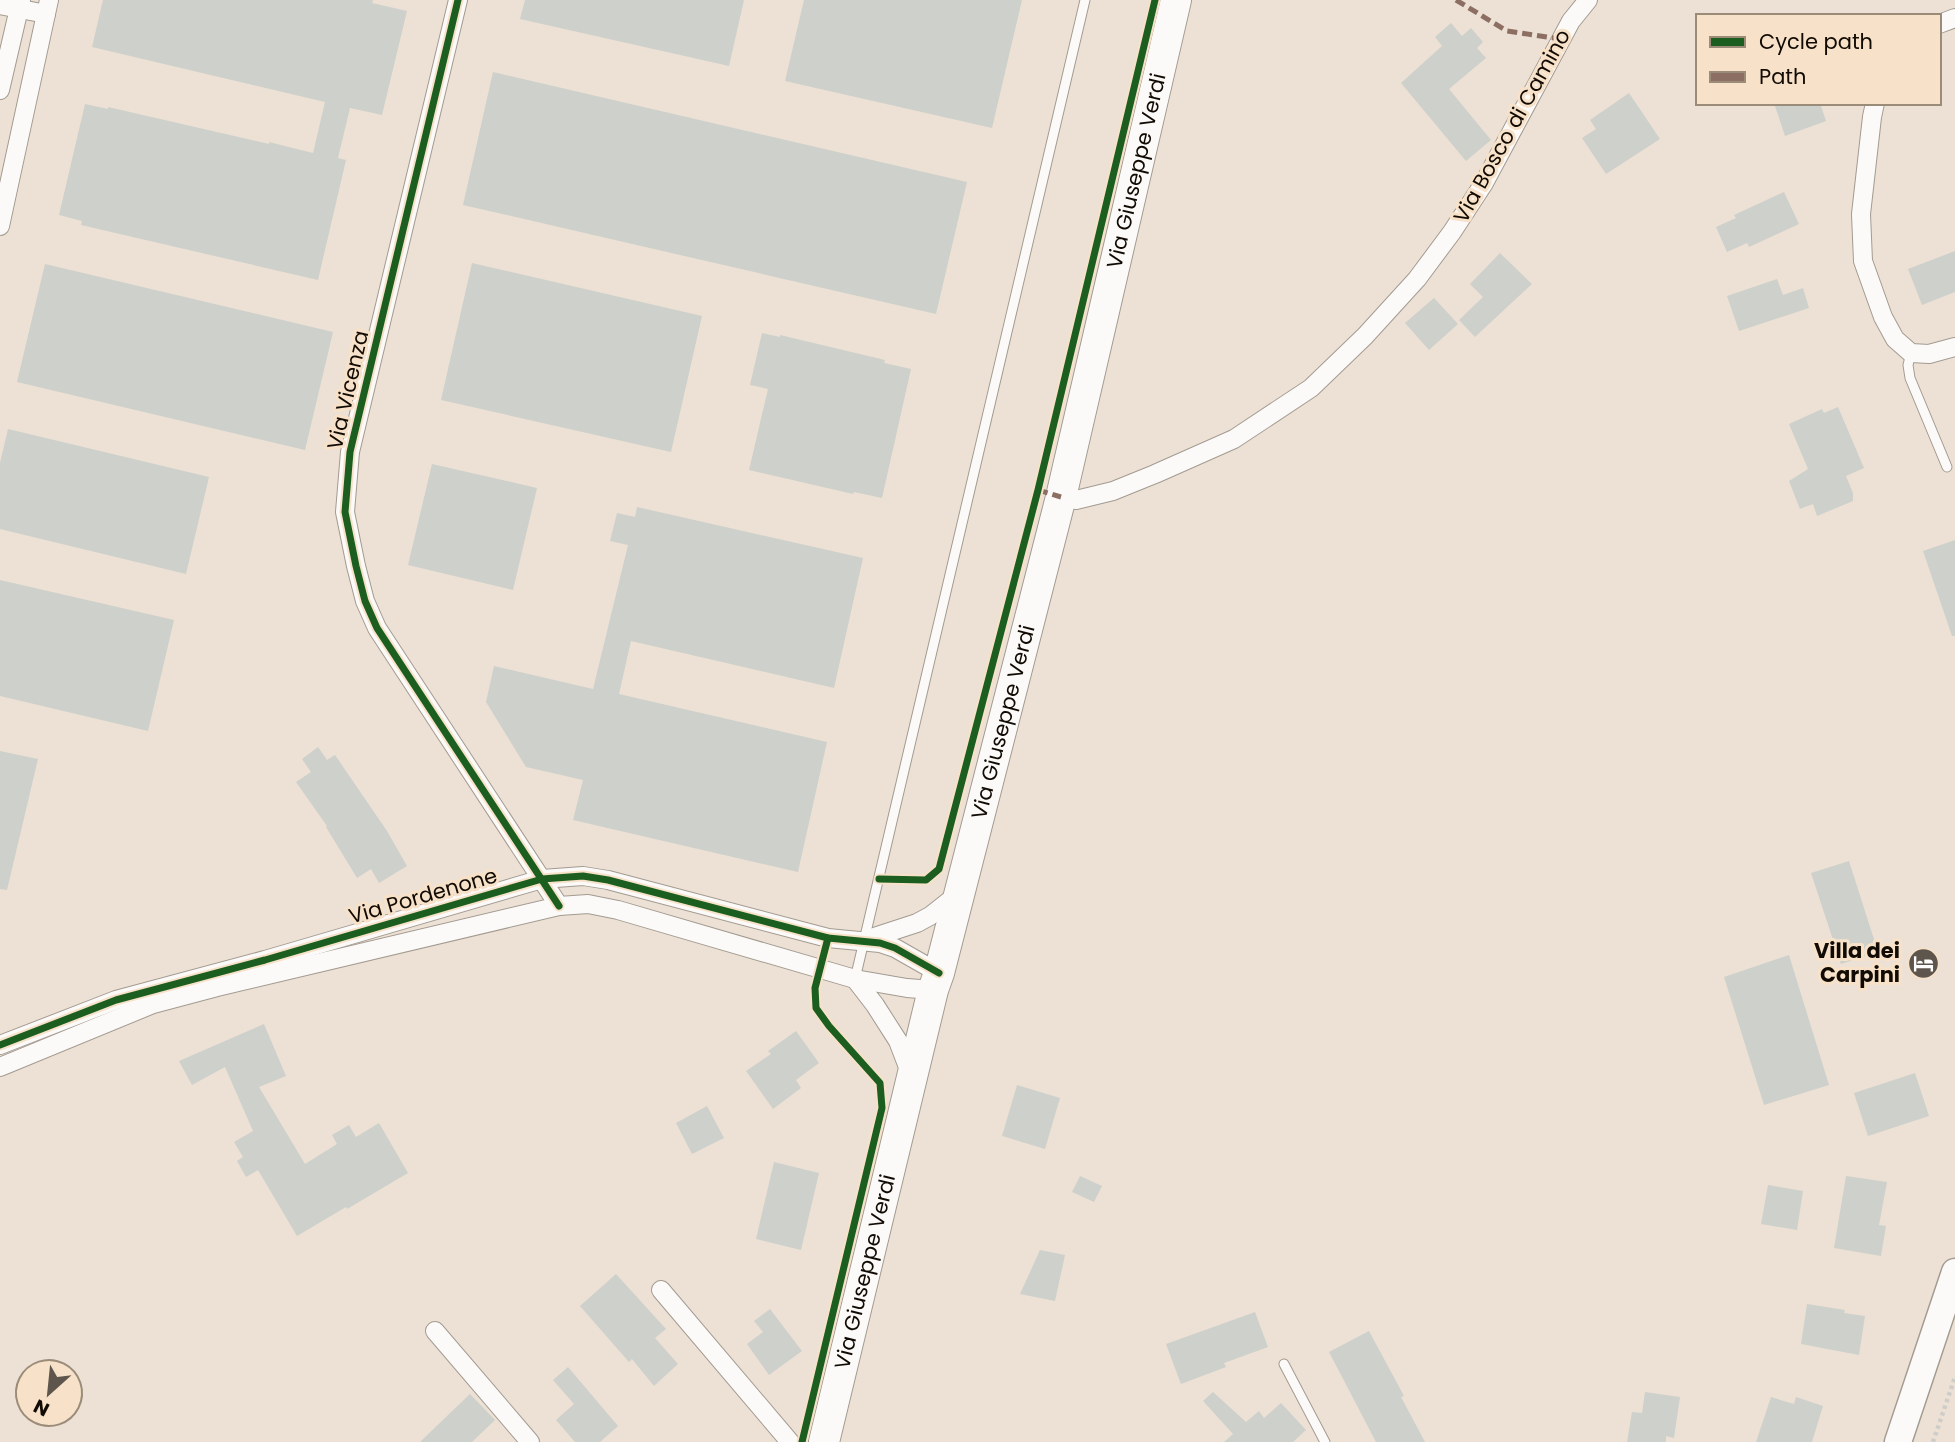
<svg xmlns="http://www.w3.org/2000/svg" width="1955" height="1442" font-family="Poppins,sans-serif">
<rect width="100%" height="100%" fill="#ece1d4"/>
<g fill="#ced0cb">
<path d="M 103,0 L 373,0 L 372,3 L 407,11 L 382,115 L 350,108 L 338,158 L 346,160 L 318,280 L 81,225 L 82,221 L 59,215 L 85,104 L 108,109 L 108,107 L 269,144 L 269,142 L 313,153 L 325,102 L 92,47 Z"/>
<path d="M 525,0 L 744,0 L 729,66 L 520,19 Z"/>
<path d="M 804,0 L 1022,0 L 992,128 L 785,81 Z"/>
<path d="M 1451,23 L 1462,36 L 1471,28 L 1483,42 L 1477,48 L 1486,58 L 1449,89 L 1491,140 L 1466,161 L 1401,83 L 1442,46 L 1435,37 Z"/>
<path d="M 493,72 L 967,182 L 936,314 L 463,205 Z"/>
<path d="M 1629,93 L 1660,139 L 1606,174 L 1582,138 L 1596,129 L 1590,120 Z"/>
<path d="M 1774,103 L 1820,103 L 1826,121 L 1785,136 Z"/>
<path d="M 1784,192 L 1799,224 L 1749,247 L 1747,243 L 1727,252 L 1716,227 L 1736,218 L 1734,215 Z"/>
<path d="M 1955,251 L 1955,292 L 1922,305 L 1908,269 Z"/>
<path d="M 1500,253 L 1532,284 L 1475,337 L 1459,320 L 1483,297 L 1470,284 Z"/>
<path d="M 472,263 L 702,316 L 671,452 L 441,400 Z"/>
<path d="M 45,264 L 333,332 L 305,450 L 17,382 Z"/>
<path d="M 1777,279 L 1783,295 L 1803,288 L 1809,308 L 1739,331 L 1727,296 Z"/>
<path d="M 1434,298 L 1458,324 L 1429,350 L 1405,323 Z"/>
<path d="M 762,333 L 780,337 L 780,335 L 885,360 L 884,363 L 911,369 L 882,498 L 854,492 L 853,494 L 749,470 L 768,389 L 750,385 Z"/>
<path d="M 1838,407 L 1864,468 L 1846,476 L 1853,493 L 1853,501 L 1817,516 L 1813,504 L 1800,509 L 1789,481 L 1808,469 L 1789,424 L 1822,409 L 1824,413 Z"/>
<path d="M 8,429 L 209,477 L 186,574 L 0,529 L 0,463 Z"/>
<path d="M 432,464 L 537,488 L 513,590 L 408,565 Z"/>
<path d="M 637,507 L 863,558 L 834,688 L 631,641 L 619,694 L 827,742 L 798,872 L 573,820 L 583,780 L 526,767 L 486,702 L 494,666 L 593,689 L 628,545 L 610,541 L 617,513 L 635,517 Z"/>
<path d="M 1955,540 L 1955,636 L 1952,636 L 1923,551 Z"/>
<path d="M 0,580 L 174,620 L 148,731 L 0,696 Z"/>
<path d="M 318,747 L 327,760 L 335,755 L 387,831 L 407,866 L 379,883 L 371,869 L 357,878 L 326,827 L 327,826 L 296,782 L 311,772 L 302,759 Z"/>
<path d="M 0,751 L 38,759 L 7,890 L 0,889 Z"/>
<path d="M 1849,861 L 1878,952 L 1841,964 L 1811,873 Z"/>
<path d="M 1789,955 L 1829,1085 L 1764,1105 L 1724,977 Z"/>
<path d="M 264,1024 L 286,1076 L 259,1087 L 305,1164 L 337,1144 L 332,1135 L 349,1125 L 356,1137 L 379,1123 L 408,1173 L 347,1209 L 346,1207 L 297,1236 L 258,1170 L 246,1177 L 237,1161 L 243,1157 L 234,1142 L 253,1131 L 225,1067 L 192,1085 L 179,1061 Z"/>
<path d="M 796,1031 L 819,1063 L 796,1080 L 801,1088 L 773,1109 L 746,1071 L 771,1054 L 768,1051 Z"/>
<path d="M 1915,1073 L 1929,1116 L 1868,1136 L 1854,1093 Z"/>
<path d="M 1017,1085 L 1060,1098 L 1045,1149 L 1002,1136 Z"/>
<path d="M 707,1106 L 724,1138 L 692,1154 L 676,1123 Z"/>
<path d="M 774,1162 L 819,1173 L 801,1250 L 756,1239 Z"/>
<path d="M 1080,1176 L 1102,1186 L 1094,1202 L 1072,1192 Z"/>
<path d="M 1846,1176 L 1887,1182 L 1879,1225 L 1886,1226 L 1881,1256 L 1834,1248 Z"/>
<path d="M 1768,1185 L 1803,1191 L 1797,1230 L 1761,1224 Z"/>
<path d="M 1040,1250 L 1065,1255 L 1055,1301 L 1020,1294 Z"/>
<path d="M 616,1274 L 666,1329 L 655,1338 L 678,1364 L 654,1386 L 632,1359 L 629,1362 L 580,1306 Z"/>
<path d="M 1807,1304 L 1845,1310 L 1844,1313 L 1865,1316 L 1859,1355 L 1801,1344 Z"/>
<path d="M 770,1309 L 802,1351 L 769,1375 L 747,1344 L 763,1332 L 754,1321 Z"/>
<path d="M 1255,1312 L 1268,1347 L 1224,1363 L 1226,1367 L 1181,1384 L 1166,1344 Z"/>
<path d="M 1369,1331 L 1404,1396 L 1401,1397 L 1425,1442 L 1376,1442 L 1329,1352 Z"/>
<path d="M 568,1367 L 618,1426 L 600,1442 L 575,1442 L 556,1420 L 574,1404 L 553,1380 Z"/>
<path d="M 1213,1392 L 1246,1422 L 1259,1411 L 1264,1418 L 1281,1403 L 1306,1430 L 1293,1442 L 1224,1442 L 1233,1434 L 1203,1401 Z"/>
<path d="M 1645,1392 L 1680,1397 L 1674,1438 L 1666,1436 L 1666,1442 L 1627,1442 L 1632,1412 L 1642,1413 Z"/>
<path d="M 470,1394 L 495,1420 L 472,1442 L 420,1442 Z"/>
<path d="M 1771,1397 L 1794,1404 L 1796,1397 L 1823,1406 L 1812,1442 L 1756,1442 Z"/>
</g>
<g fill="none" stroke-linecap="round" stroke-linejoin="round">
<defs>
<g id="lane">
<path d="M 1911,353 L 1908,365 L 1910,378 L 1947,467"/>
<path d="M 855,979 L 1085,0"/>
<path d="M 1284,1364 L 1325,1442"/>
</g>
<g id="street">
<path d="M 458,0 L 350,452 L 345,512 L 356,566 L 365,601 L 377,628 L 559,906"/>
<path d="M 0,5 L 46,14"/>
<path d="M 1939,24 L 1955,18"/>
<path d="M 0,90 L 21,0"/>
<path d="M 1875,103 L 1872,117 L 1861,214 L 1863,261 L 1883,317 L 1895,339 L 1911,353 L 1929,354 L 1955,347"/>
<path d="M 0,226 L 49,0"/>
<path d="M 1061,497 L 1076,500 L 1113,491 L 1155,474 L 1234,439 L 1311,388 L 1365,336 L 1417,279 L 1452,232 L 1484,183 L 1571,21 L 1588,0"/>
<path d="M 868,939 L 917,923 L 930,916 L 958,894"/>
<path d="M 855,979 L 875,1005 L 898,1041 L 911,1075"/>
<path d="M 0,1045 L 116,1000 L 265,960 L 542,879 L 583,876 L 608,880 L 828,938 L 880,943 L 895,948 L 939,973"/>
<path d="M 0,1067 L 153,1004 L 217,987 L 559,906 L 588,904 L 618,910 L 855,979 L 907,988 L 933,990"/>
<path d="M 661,1290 L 790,1442"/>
<path d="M 435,1331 L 530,1442"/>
</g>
<path id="secondary" d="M 1898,1442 L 1955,1272"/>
<g id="primary">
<path id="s1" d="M 824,1442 L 933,990 L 939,973 L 1061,497 L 1176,0"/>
</g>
</defs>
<use href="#lane" stroke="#a39b91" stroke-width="11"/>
<use href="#street" stroke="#a39b91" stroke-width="20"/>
<use href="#secondary" stroke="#a39b91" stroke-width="29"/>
<use href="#primary" stroke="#a39b91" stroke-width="32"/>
<path stroke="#d0cdc9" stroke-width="4.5" stroke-dasharray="3.5 3.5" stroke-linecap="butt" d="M 1933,1442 L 1955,1377"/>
<use href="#lane" stroke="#fcfaf9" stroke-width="9"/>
<use href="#street" stroke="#fcfaf9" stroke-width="18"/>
<use href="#secondary" stroke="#fcfaf9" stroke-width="26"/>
<use href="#primary" stroke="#fcfaf9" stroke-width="30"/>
<g stroke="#8d6e63" stroke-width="5" stroke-dasharray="10 5" stroke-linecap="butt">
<path d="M 1456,0 L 1507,31 L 1560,39"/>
<path d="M 1038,490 L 1061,497"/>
</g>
<defs>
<g id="cycleway">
<path d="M 458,0 L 350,452 L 345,512 L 356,566 L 365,601 L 377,628 L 559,906"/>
<path d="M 879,879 L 926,880 L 939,869 L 1038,490 L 1155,0"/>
<path d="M 0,1045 L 116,1000 L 265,960 L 542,879 L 583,876 L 608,880 L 828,938 L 880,943 L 895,948 L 939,973"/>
<path d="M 802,1442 L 882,1108 L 880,1083 L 829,1026 L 816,1008 L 815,988 L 828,938"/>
</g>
</defs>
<use href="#cycleway" stroke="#f7e2c9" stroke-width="11"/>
<use href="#cycleway" stroke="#1b5e20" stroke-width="7"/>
</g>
<defs>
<symbol id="hotel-disc" viewBox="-11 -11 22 22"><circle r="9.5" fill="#5e564d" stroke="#f7e2c9"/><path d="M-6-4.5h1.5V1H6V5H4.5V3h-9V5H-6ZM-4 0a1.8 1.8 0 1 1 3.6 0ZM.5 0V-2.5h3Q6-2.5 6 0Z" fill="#fff"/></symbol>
</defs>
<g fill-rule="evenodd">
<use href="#hotel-disc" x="1906" y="946" width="35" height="35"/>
</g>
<g text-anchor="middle" stroke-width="6" stroke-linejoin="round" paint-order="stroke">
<g font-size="21" fill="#110b04" stroke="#f7e2c9">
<text transform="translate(1512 126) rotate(-61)" y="7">Via Bosco di Camino</text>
<text dy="7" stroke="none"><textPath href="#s1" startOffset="1309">Via Giuseppe Verdi</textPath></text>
<text transform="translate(348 390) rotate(-77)" y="7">Via Vicenza</text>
<text dy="7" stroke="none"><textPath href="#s1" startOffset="742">Via Giuseppe Verdi</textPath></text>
<text transform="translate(423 896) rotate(-16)" y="7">Via Pordenone</text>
<text dy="7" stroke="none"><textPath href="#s1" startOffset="175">Via Giuseppe Verdi</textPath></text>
</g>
<g font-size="21" font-weight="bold" fill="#110b04" stroke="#f7e2c9" text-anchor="end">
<text x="1900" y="958">Villa dei<tspan x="1900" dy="24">Carpini</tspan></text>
</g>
</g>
<rect x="1696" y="14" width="245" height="91" fill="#f7e2c9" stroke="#9b8c7a" stroke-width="2"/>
<rect x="1710" y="37" width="35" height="10" fill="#1b5e20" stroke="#9b8c7a" stroke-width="2"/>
<text x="1759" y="49" font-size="21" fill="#110b04">Cycle path</text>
<rect x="1710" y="72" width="35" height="10" fill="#8d6e63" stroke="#9b8c7a" stroke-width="2"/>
<text x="1759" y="84" font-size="21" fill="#110b04">Path</text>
<g transform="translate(49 1393) rotate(207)"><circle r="33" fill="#f7e2c9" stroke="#9b8c7a" stroke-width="2"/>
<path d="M0-5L12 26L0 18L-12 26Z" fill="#5e564d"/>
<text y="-10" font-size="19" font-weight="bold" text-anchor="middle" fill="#110b04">N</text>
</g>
</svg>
